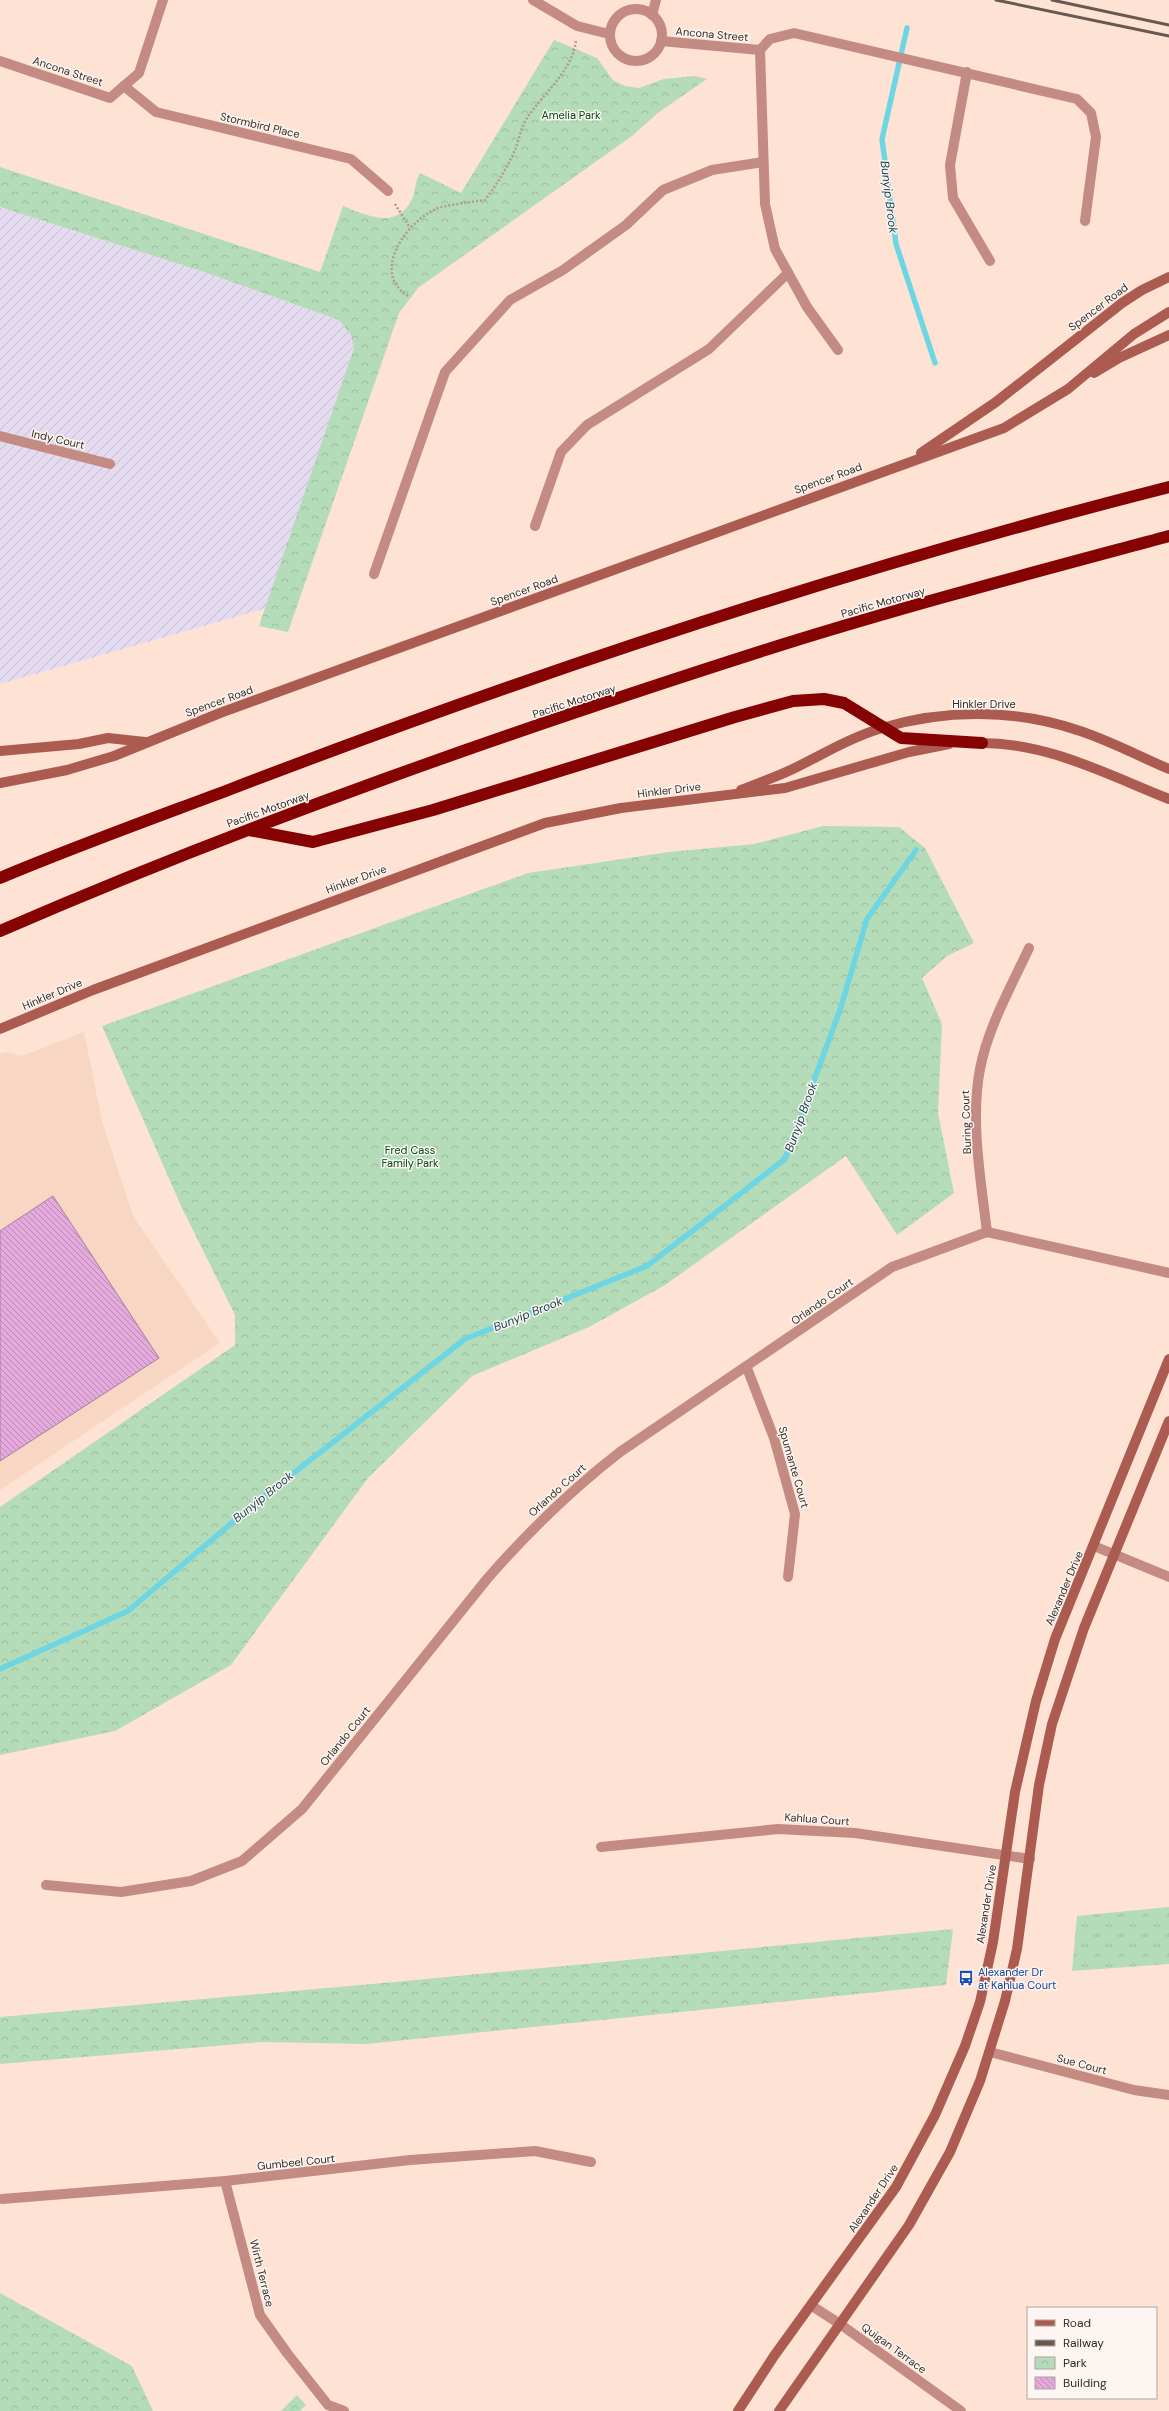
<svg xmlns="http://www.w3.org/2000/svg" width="1169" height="2411" font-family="'DM Sans',sans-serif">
<defs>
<pattern id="industrial-furrows" width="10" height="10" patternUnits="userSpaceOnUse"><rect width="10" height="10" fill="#e4dbf0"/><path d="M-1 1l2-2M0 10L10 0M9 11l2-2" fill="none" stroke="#c4bcce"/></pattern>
<pattern id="grass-tufts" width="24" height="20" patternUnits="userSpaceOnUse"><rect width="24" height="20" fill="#b4dcb9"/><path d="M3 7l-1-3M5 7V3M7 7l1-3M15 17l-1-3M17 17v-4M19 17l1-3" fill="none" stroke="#9bbd9f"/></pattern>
<pattern id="park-crowns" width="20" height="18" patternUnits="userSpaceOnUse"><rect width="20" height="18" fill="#b4dcb9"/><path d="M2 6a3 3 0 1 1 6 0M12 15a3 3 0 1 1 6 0" fill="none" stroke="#9bbd9f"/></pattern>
<pattern id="building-back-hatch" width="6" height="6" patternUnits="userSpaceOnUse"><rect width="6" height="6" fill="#e6a9dd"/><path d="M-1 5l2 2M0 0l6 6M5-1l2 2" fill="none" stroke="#bb8ab3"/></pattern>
</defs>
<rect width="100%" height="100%" fill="#fee3d4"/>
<path fill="#f7d6c4" d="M 84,1032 L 102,1121 L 133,1216 L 220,1343 L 0,1490 L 0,1054 L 5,1052 L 22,1056 Z"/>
<path fill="url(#industrial-furrows)" d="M 0,207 L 204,272 L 339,320 L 351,335 L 354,348 L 267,608 L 0,684 Z"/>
<path fill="url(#grass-tufts)" d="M 1169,1907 L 1169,1964 L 1072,1971 L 1077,1916 Z"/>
<g fill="url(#park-crowns)">
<path d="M 554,40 L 597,58 L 613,80 L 625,86 L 639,88 L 664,79 L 695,76 L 707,79 L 659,112 L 632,136 L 418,288 L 399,313 L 288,632 L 259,626 L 354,348 L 351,335 L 339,320 L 204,272 L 0,207 L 0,167 L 320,272 L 343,206 C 368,216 397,230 412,199 C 416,190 415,181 420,173 L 461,193 Z"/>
<path d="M 823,826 L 899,827 L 925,848 L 974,943 L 947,956 L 922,978 L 942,1024 L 938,1113 L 954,1193 L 897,1235 L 846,1156 L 665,1285 L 589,1327 L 472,1376 L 368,1478 L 231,1665 L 115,1731 L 0,1755 L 0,1507 L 235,1345 L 235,1315 L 182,1208 L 102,1026 L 528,873 L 669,852 L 754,844 Z"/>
<path d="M 953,1929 L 946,1985 L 366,2044 L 261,2042 L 0,2064 L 0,2017 L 405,1981 Z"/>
<path d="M 0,2293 L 132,2366 L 153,2411 L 0,2411 Z"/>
<path d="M 297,2395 L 306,2405 L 300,2411 L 281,2411 Z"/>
</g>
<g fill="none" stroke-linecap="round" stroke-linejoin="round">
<g stroke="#6ed6e3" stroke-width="5.5">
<path d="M 907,28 L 882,139 L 896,244 L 935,363"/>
<path d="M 0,1669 L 128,1611 L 254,1504 L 465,1339 L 647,1266 L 785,1159 L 840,1010 L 867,919 L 916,850"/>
</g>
</g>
<path fill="url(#building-back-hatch)" stroke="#9e8399" d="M 53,1196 L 159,1358 L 0,1461 L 0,1231 Z"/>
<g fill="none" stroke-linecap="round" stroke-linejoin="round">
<g stroke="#b19b8f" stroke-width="2.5" stroke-dasharray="2 2" stroke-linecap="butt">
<path d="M 395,204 L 410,228"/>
<path d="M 408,296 C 370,273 406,222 436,209 C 444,205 473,202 485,200 C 497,184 507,168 515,150 C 519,140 521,127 527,118 C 543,94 573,70 576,40"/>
</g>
<g stroke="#c38b82" stroke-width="10">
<path d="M 967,72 L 950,165 L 953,198 L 990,261"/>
<path d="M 838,350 L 807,307 L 775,249 L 765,204 L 760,50 L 770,39 L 794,33 L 1077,99 L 1091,113 L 1096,137 L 1085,221"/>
<path d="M 535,526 L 561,452 L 587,425 L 709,349 L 788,273"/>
<path d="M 374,574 L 445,372 L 510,300 L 563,270 L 626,225 L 663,190 L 712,170 L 763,162"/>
</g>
<g stroke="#c38b82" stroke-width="10">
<path d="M 533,0 L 577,26 L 609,34"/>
<circle cx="636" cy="35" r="26"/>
<path d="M 652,15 L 656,0"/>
<path d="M 661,41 L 760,50"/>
<path d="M 0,61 L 110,98 L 139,73 L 163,0"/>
<path d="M 124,86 L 156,112 L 351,159 L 388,191"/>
<path d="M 0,436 L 110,464"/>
<path d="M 987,1232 C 981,1181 970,1120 980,1069 C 988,1027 1011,987 1029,948"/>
<path d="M 747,1368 L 774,1438 L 795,1514 L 788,1577"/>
<path d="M 1094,1546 L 1169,1577"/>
<path d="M 601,1847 L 778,1829 L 855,1833 L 1030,1859"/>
<path d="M 46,1885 L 121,1892 L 191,1881 L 242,1861 L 302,1809 L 487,1579 C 528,1532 571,1490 620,1452 L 892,1267 L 987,1232 L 1169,1273"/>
<path d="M 990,2052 L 1134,2090 L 1169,2095"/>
<path d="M 225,2181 L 260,2315 L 287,2353 L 328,2405 L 344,2411"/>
<path d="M 2,2199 L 225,2181 L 410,2160 L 535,2151 L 591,2162"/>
<path d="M 812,2306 L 840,2324 L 961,2411"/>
</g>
<g stroke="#ac5b50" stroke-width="10">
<path d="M 1094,373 L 1119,358 L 1169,335"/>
<path d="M 921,453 L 996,402 L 1122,303 L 1142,290 L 1169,277"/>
<path d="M 975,743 C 1045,741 1106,774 1169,799"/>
<path d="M 0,751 L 79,744 L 108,738 L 145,742"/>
<path d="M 0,783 L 67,770 L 114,756 L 220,713 L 1004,428 L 1068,389 L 1134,334 L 1169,312"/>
<path d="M 741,790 C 759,783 779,776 797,767 C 825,753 852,737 882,728 C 945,709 1015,709 1077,730 C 1109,740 1138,756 1169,769"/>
<path d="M 0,1029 L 93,990 L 545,823 L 621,808 L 785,788 L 909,752 L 949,744"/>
<path d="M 738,2411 L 774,2356 L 896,2187 L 935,2115 L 965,2046 L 980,2002 L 993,1942 L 1015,1792 L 1036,1701 L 1055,1639 L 1169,1359"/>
<path d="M 779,2411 L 909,2225 L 950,2152 L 980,2081 L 1005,2001 L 1017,1949 L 1039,1785 L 1052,1724 L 1084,1628 L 1169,1421"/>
</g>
<g stroke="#860303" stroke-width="12">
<path d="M 249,830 L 313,842 L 433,810 L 735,717 L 793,701 L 824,699 L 844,703 L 901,738 L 982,743"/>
<path d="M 0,878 C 76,846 154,818 231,789 C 538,671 850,568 1169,487"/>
<path d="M 0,931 C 254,821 517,729 781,645 C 909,605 1039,571 1169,536"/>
</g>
<g stroke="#68584f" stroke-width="3">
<path d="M 996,0 L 1169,36"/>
<path d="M 1052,0 L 1169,25"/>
</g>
</g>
<defs>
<symbol id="bus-bare" viewBox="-9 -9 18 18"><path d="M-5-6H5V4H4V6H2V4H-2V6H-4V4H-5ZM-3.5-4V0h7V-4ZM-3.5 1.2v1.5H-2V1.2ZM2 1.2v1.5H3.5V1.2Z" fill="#1a4fb4" stroke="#fcf5f1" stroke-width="2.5" paint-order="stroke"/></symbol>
</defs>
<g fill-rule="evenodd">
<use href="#bus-bare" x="955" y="1967" width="22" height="22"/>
</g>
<g text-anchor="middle" stroke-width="3" stroke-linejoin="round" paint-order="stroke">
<g font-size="11" fill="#372a23" stroke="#fcf5f1">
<text transform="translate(712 34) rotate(5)" y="4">Ancona Street</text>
<text transform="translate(68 71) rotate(18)" y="4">Ancona Street</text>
<text transform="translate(260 125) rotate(13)" y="4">Stormbird Place</text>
<text transform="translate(1098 307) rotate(-37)" y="4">Spencer Road</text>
<text transform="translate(58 439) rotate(13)" y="4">Indy Court</text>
<text transform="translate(828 478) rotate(-20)" y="4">Spencer Road</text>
<text transform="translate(524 590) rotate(-20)" y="4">Spencer Road</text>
<text transform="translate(883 602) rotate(-16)" y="4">Pacific Motorway</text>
<text transform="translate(219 701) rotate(-20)" y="4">Spencer Road</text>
<text transform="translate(574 701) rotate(-18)" y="4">Pacific Motorway</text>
<text x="984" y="708">Hinkler Drive</text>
<text transform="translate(669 790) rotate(-7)" y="4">Hinkler Drive</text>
<text transform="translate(268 809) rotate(-20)" y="4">Pacific Motorway</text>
<text transform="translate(356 879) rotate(-20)" y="4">Hinkler Drive</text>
<text transform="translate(52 994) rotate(-23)" y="4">Hinkler Drive</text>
<text transform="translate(966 1122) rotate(-92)" y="4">Buring Court</text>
<text transform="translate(822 1301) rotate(-35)" y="4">Orlando Court</text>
<text transform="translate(794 1467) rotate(74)" y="4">Spumante Court</text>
<text transform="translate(557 1490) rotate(-42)" y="4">Orlando Court</text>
<text transform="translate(1064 1588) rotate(-67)" y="4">Alexander Drive</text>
<text transform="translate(345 1736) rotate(-51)" y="4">Orlando Court</text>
<text transform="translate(817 1819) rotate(4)" y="4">Kahlua Court</text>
<text transform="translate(986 1904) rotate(-81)" y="4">Alexander Drive</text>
<text transform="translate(1082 2064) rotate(15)" y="4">Sue Court</text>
<text transform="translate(296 2162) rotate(-6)" y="4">Gumbeel Court</text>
<text transform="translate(873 2198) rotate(-56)" y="4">Alexander Drive</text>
<text transform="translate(262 2273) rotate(76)" y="4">Wirth Terrace</text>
<text transform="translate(894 2348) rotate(36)" y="4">Quigan Terrace</text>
</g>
<g font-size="11" fill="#014a1a" stroke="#fcf5f1">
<text x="571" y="119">Amelia Park</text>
<text x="410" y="1154">Fred Cass<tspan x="410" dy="13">Family Park</tspan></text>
</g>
<g font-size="11" fill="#164399" stroke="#fcf5f1" text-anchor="start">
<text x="978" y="1976">Alexander Dr<tspan x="978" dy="13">at Kahlua Court</tspan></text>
</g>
<g font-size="12" font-style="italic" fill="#17464c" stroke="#fcf5f1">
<text transform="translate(889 197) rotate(83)" y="4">Bunyip Brook</text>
<text transform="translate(801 1117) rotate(-70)" y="4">Bunyip Brook</text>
<text transform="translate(528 1314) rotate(-22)" y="4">Bunyip Brook</text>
<text transform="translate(263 1497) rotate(-39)" y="4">Bunyip Brook</text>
</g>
</g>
<rect x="1027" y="2307" width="130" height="92" fill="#fcf5f1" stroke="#ada49f"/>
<rect x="1035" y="2320" width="20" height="6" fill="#ac5b50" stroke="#ada49f"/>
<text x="1063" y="2327" font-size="12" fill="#372a23">Road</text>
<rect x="1035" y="2340" width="20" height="6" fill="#68584f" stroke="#ada49f"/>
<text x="1063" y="2347" font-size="12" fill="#372a23">Railway</text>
<rect x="1035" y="2357" width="20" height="12" fill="url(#park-crowns)" stroke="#ada49f"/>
<text x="1063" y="2367" font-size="12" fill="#372a23">Park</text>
<rect x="1035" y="2377" width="20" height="12" fill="url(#building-back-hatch)" stroke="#ada49f"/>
<text x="1063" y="2387" font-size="12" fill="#372a23">Building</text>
</svg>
